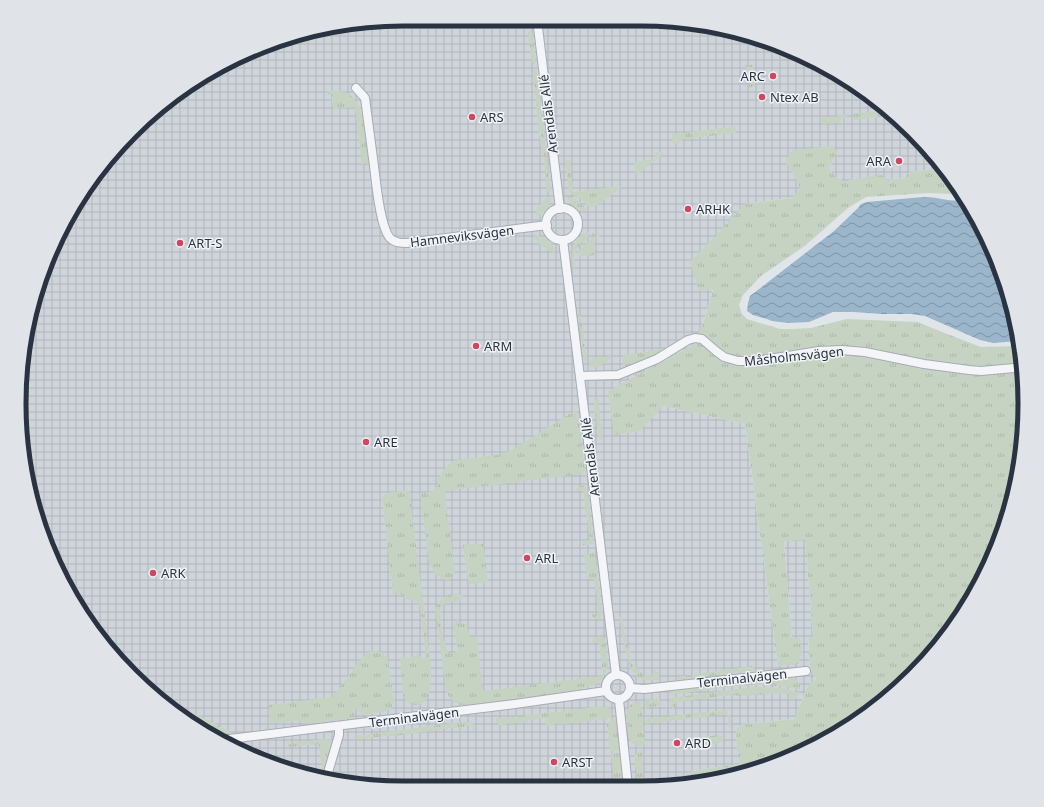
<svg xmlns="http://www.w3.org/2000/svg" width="1044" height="807" font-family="'Noto Sans',sans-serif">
<defs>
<pattern id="industrial-grid" width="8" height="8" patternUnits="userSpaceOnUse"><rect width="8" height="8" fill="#cfd4db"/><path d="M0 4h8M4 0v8" fill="none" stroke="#b2b6bd"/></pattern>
<pattern id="grass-tufts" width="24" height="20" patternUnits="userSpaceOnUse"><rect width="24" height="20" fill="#c7d3c2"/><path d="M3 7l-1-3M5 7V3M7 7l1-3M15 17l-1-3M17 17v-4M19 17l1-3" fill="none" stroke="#abb6a8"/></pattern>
<pattern id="water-waves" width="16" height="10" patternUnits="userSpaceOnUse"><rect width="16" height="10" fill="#9bb5ca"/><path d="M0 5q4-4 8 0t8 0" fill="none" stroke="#7e94a6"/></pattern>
</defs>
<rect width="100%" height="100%" fill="#e0e5e9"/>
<path fill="url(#industrial-grid)" d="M 403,19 L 665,20 L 764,39 L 875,99 L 930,150 L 939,163 L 939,169 L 910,172 L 905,178 L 888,180 L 854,179 L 844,182 L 835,176 L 829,168 L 838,153 L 785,160 L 802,189 L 792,198 L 745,204 L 713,288 L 706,315 L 695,344 L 609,391 L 663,406 L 745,424 L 778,666 L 792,638 L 784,541 L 805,539 L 813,636 L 808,638 L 810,667 L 816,679 L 807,687 L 795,719 L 742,724 L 737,728 L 736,741 L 739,764 L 692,771 L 692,779 L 694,782 L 666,787 L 403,788 L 329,781 L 257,759 L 190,723 L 131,675 L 71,596 L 32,503 L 19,404 L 32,304 L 70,211 L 131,132 L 211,71 L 304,32 Z"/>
<g fill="url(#grass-tufts)">
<path d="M 531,31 L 532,32 L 536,63 L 532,64 L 528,32 Z"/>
<path d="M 746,65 L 753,65 L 755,87 L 749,88 Z"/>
<path d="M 534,70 L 537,71 L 551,191 L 547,192 L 544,161 L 539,135 L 533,73 Z"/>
<path d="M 327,91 C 337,90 346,91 354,98 C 364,109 367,149 369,164 L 367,165 L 362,165 L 355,107 L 342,108 L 340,107 L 338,109 L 333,110 L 331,94 L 328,94 Z"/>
<path d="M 878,111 L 879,117 L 854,120 L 853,114 Z"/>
<path d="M 846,115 L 847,118 L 841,119 L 841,122 L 822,124 L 821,118 Z"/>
<path d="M 735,126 L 736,133 L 684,139 L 676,144 L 673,144 L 672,135 Z"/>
<path d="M 832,146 L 838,153 L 829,168 L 835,176 L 844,182 L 854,179 L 882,175 L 888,180 L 905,178 L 909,172 L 939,169 L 939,163 L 959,192 L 953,194 L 928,193 L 866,197 L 848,208 L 806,245 L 761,276 L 743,295 L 739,305 L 742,314 L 747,319 L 780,329 L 793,329 L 811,328 L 847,319 L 918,322 L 942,332 L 981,347 L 1020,346 L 1022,353 L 1024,428 L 1012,503 L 985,573 L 946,637 L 894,692 L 833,736 L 764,768 L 694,782 L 691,779 L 691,771 L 739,764 L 736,741 L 737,728 L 742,724 L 795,719 L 807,687 L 816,679 L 810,667 L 808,638 L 813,636 L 805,540 L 784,541 L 792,638 L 800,639 C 802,648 803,655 798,664 L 778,666 L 745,424 L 663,406 L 640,431 L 614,435 L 608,391 L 695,344 L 706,315 L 713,289 L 699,291 L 690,262 L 745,204 L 792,198 L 801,189 L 785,160 L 790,151 Z"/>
<path d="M 661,152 L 663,154 L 637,175 L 636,175 L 634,162 L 656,159 L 655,153 Z"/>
<path d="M 565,159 L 570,160 L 573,192 L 622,186 C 614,193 599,207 589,207 L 581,199 L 571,194 L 569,191 Z"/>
<path d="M 566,194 C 574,199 583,201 586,211 C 576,213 569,203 566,194 Z"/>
<path d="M 551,196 C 551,207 546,213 536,216 L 535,214 C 538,206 543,198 551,196 Z"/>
<path d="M 587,232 L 589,232 C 588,244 578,244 575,253 C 573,258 575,265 575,270 L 573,270 C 571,253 570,241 587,232 Z"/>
<path d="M 593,233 L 599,233 L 600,237 L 594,238 L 595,255 L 577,257 L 578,252 L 589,241 Z"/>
<path d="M 537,235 C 547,238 553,242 555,253 C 547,249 537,245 534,236 Z"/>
<path d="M 579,316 L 581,316 L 587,363 L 585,362 L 584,359 Z"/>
<path d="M 669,348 L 640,363 L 627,368 L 623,365 L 623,355 Z"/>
<path d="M 612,356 C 606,364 600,369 590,367 L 589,359 Z"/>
<path d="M 597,396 L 598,396 L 603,441 L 599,439 L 594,404 Z"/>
<path d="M 577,410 L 585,469 L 585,471 L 582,474 L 445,491 L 455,572 C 448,591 432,572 429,562 L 420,494 L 434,491 L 434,487 L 438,486 L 437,481 L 444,469 L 455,460 L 497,455 L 507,452 L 518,446 L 571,413 Z"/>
<path d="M 580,485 L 584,486 L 587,488 L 594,544 L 583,545 L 583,541 L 590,540 L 583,491 L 577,491 L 577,489 Z"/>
<path d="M 409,490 L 431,665 C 431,678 433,705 415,705 C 409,705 405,701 403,696 L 400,658 L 403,657 L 410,658 L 417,654 L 422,658 L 426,658 L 421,614 L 419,602 L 406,599 L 402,596 L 401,594 L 395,593 L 393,594 L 382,498 L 384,495 L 387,493 Z"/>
<path d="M 483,543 L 488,582 L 469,584 L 467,573 L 463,545 Z"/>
<path d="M 595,553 L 602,615 L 600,618 L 596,619 L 593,618 L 592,614 L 599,613 L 594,579 L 587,579 L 584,554 Z"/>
<path d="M 451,594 L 457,594 L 464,595 L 460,601 C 453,601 446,601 441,607 C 439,619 443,643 449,653 L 454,653 L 458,650 L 455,637 L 454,624 L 458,618 L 459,623 L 467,624 L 469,636 L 477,636 L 483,691 L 601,676 L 603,675 L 599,642 L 592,643 L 592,641 L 594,637 C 598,637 603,635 605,640 L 608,662 L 607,667 L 604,677 L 597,684 L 569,692 L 560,693 L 466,705 C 455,705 448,699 446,689 L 435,608 C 439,601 443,596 451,594 Z"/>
<path d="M 621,616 L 622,618 L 627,647 L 630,651 L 632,652 L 628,655 C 631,665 642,675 652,676 L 654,670 C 658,671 660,675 659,680 C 652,680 644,681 638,677 C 626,669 622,630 619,617 Z"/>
<path d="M 372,651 C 379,651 384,652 388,659 L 394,702 L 390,709 L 387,711 L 364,715 L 361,714 L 357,708 L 354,710 C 355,713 355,716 352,718 L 309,724 L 304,723 L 299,721 L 277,723 L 271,723 L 270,721 L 269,705 L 331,697 C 344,687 358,655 372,651 Z"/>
<path d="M 753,666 L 754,669 L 752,671 L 681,679 L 678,679 L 677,677 Z"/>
<path d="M 792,677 C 798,680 801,684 800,690 C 757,679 714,689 671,695 L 670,692 L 674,690 Z"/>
<path d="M 754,687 L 784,688 L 800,693 L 796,698 L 790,700 L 789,693 L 740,696 L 733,695 L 677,702 L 674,709 L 671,707 L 670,698 Z"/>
<path d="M 660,699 L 661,707 L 659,707 L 658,706 L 647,707 L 646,710 L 645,710 L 645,700 Z"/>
<path d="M 641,701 L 645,745 C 630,750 628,736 627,725 C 627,721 626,715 627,711 C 628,708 630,706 633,703 Z"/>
<path d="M 604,706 L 609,708 L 611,711 L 612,716 L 608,719 L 546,726 L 545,718 L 514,723 L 504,725 L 499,725 L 496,721 L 496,719 Z"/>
<path d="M 725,710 C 731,713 732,725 730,730 L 727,714 L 646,724 L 645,720 L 647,719 Z"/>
<path d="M 195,713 L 231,732 L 230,733 L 213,736 L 188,722 C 188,717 190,714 195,713 Z"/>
<path d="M 614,718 L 616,718 L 620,750 L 610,752 L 607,724 Z"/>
<path d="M 462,722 L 469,722 L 474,724 L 475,731 L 473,731 L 472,725 L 462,727 L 463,732 L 461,732 L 460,727 L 401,735 L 357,739 L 354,738 L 356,736 Z"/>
<path d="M 720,735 L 723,736 L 724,738 L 723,741 L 720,743 L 692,746 C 688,744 689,741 692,738 Z"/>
<path d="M 323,739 L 333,740 L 327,761 L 325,774 L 323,776 L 319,744 L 289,747 L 288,747 L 287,744 Z"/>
<path d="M 640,751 L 643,751 L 642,760 L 644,785 L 638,785 L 634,755 Z"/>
<path d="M 620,753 L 624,787 L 615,787 L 611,753 Z"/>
</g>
<path fill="url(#water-waves)" d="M 923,197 C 927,197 932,197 936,198 C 945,199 955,203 964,198 L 973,211 L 1005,280 L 1019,341 L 993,343 L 980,340 L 925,316 L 911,314 L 882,314 L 853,312 L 833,312 L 809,322 L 788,323 L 772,321 L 767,319 L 753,315 L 747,311 L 748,303 L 750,296 L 834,231 L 858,208 L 861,204 L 867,202 Z"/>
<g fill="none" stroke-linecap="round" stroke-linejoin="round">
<defs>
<g id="minor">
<path d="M 537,19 L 560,209"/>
<path d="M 356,88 L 365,98 C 368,121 371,143 374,166 C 376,182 380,227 390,238 C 395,243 401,243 407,243 L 547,225"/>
<circle cx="562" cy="224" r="16"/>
<path d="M 563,240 L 589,450 L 616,675"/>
<path d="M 580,376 L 618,375 L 657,359 L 688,340 L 695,338 L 702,339 L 716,351 L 724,357 L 738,361 L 756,361 L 819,351 L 842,350 L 865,352 L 924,364 L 969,370 L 981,371 L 1014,368 L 1022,370"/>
<circle cx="618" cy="687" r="12"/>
<path d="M 630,688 L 644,689 L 806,671"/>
<path d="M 619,700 L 628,787"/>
<path d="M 221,740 L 515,704 L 606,691"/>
<path d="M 328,780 L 327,776 L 339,735 L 339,726"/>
</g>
</defs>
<use href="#minor" stroke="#a5acb3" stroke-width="10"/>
<use href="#minor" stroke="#f3f5f8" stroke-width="8"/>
</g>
<g fill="#cf4562" stroke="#f0f3f7" stroke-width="1.5">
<circle cx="773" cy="76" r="4"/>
<circle cx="762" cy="97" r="4"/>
<circle cx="472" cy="117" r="4"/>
<circle cx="899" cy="161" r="4"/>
<circle cx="688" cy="209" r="4"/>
<circle cx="180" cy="243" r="4"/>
<circle cx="476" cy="346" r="4"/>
<circle cx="366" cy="442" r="4"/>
<circle cx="527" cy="558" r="4"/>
<circle cx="153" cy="573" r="4"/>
<circle cx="677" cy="743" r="4"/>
<circle cx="554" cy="762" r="4"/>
</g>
<g text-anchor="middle" stroke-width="3" stroke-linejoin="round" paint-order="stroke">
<g font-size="13" fill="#293341" stroke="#f0f3f7" text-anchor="start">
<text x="765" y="81" text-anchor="end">ARC</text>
<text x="770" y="102">Ntex AB</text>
<text x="480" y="122">ARS</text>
<text x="891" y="166" text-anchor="end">ARA</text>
<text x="696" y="214">ARHK</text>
<text x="188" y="248">ART-S</text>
<text x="484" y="351">ARM</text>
<text x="374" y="447">ARE</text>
<text x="535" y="563">ARL</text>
<text x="161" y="578">ARK</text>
<text x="685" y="748">ARD</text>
<text x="562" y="767">ARST</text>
</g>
<g font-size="13" fill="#293341" stroke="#f0f3f7">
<text transform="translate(548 114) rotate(-97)" y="5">Arendals Allé</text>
<text transform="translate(462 236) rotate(-7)" y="5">Hamneviksvägen</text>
<text transform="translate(794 356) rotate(-6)" y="5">Måsholmsvägen</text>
<text transform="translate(590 457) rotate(-97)" y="5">Arendals Allé</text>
<text transform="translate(742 678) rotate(-6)" y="5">Terminalvägen</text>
<text transform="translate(414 717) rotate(-7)" y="5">Terminalvägen</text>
</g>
</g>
<path d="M0 0H1044V807H0ZM403 26H641A377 377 0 0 1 1018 403V404A377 377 0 0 1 641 781H403A377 377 0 0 1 26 404V403A377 377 0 0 1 403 26Z" fill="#e0e4e8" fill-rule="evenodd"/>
<path fill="none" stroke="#293341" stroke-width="5" d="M403 26H641A377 377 0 0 1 1018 403V404A377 377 0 0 1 641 781H403A377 377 0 0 1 26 404V403A377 377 0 0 1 403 26Z"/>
</svg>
